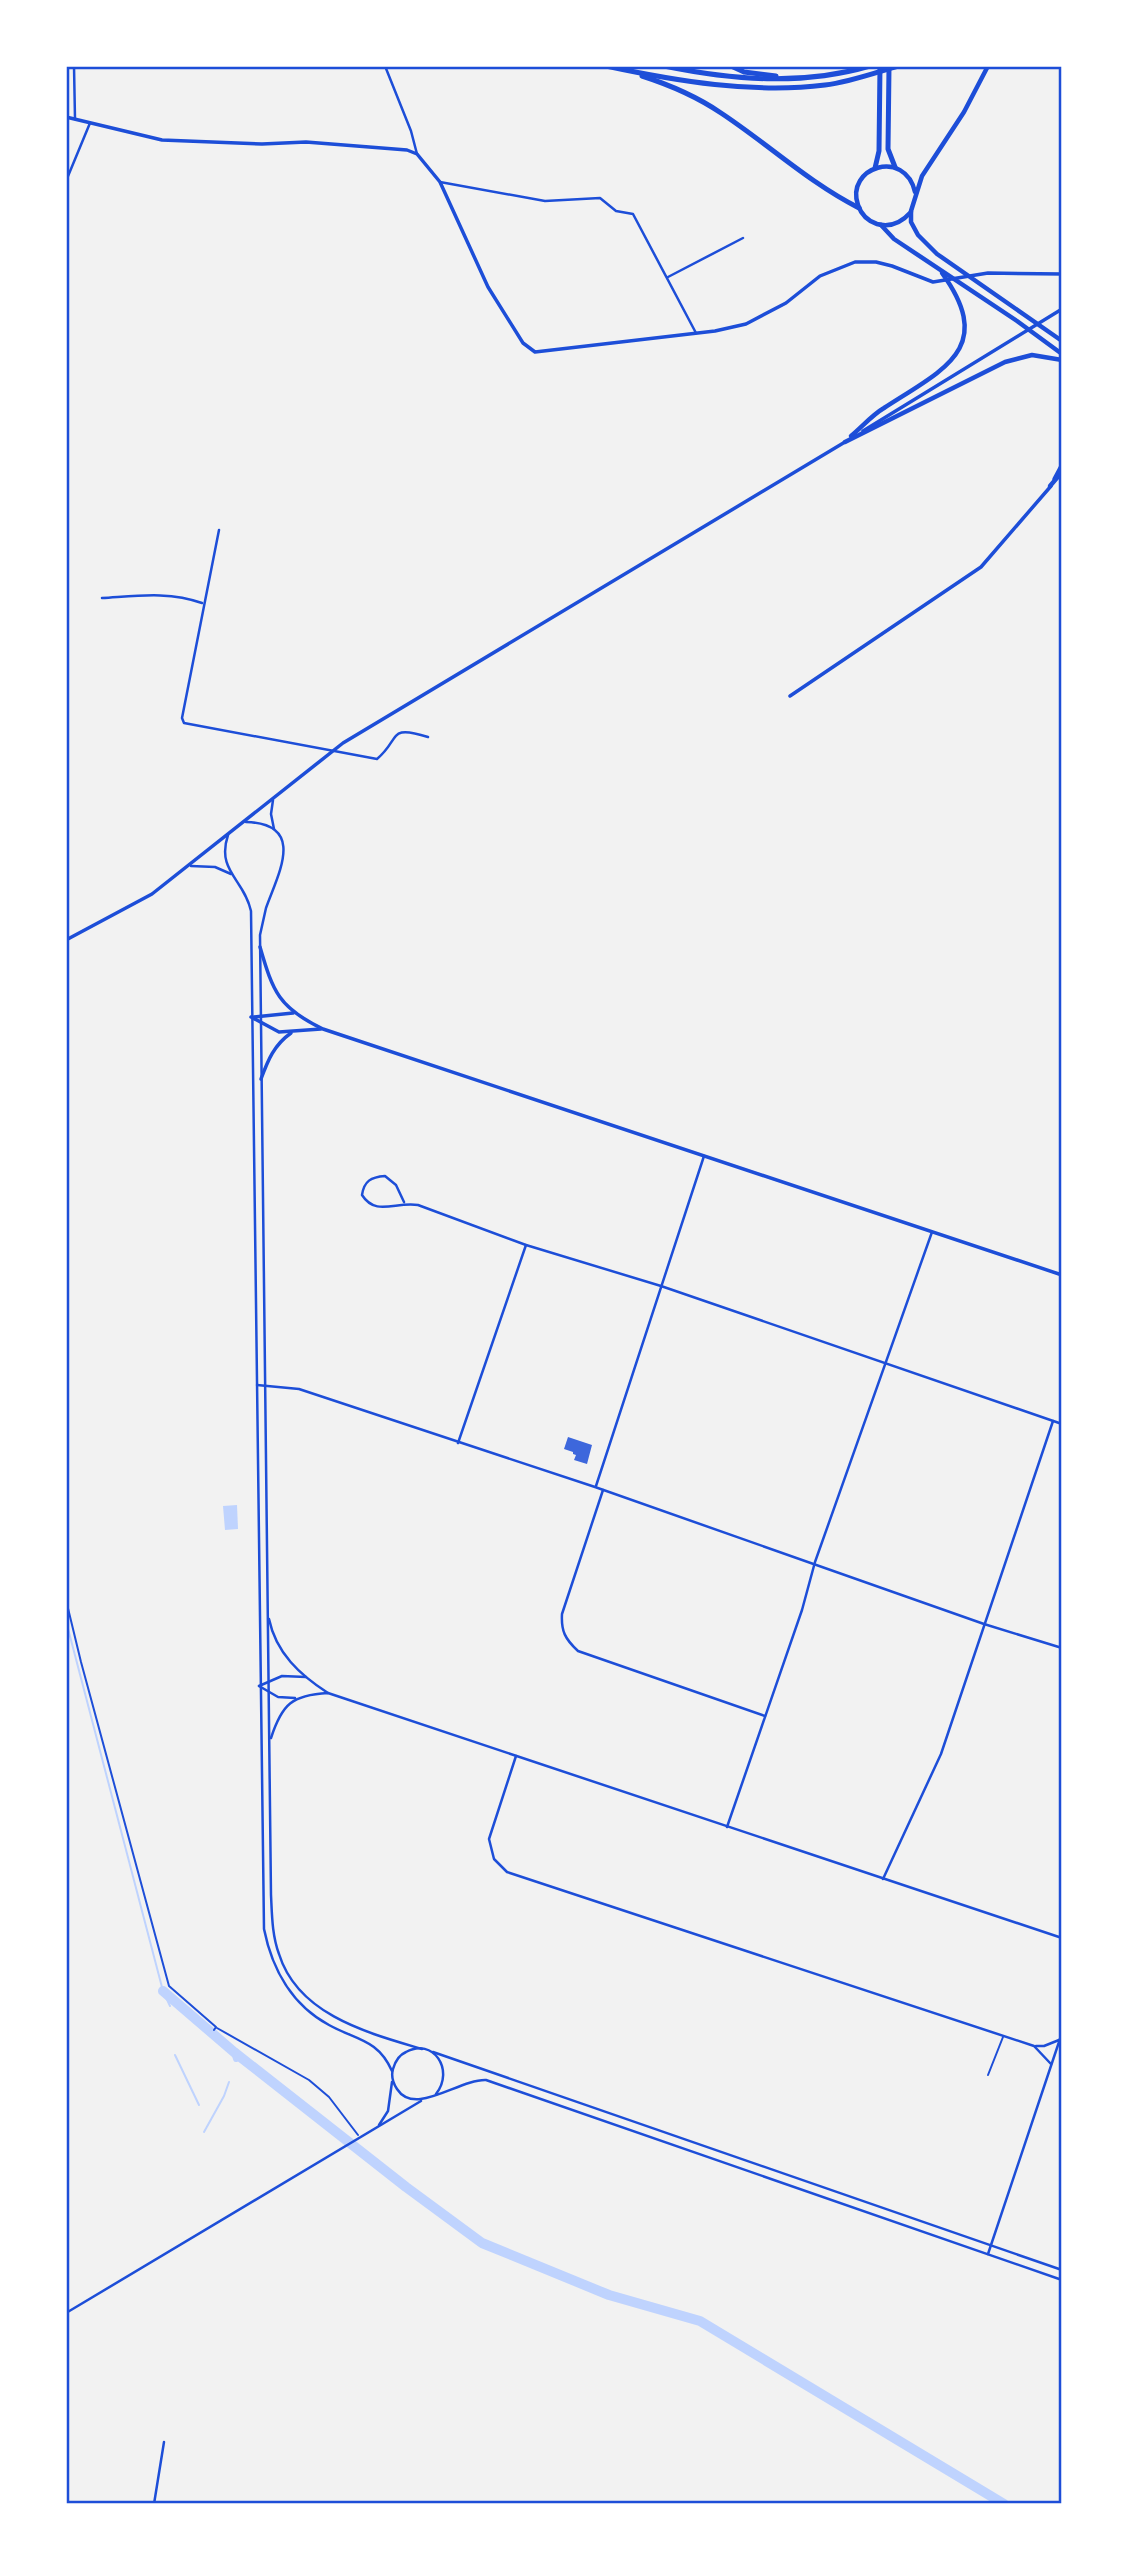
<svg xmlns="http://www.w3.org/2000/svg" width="1128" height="2570" font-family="Barlow,sans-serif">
<rect width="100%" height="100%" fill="#f2f2f2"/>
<path fill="#bfd3fe" d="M 237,1505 L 238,1529 L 225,1530 L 223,1506 Z"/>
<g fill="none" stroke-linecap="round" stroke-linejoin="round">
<g stroke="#bfd3fe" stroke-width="2">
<path d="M 66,1621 L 163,1991 L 170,2006"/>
<path d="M 175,2055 L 199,2105"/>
<path d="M 204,2132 L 224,2096 L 229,2082"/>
</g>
<path stroke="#bfd3fe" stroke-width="6" d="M 234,2052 L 236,2059"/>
<path stroke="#bfd3fe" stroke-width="10" d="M 163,1991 L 234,2052 L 406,2187 L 482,2243 L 609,2295 L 700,2321 L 1004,2504"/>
</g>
<path fill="#3d67dc" d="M 568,1437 L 592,1445 L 587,1464 L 574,1460 L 576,1455 L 573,1454 L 573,1452 L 564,1449 Z"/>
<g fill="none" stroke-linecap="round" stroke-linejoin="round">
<g stroke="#1d4ed8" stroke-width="2">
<path d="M 66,1600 L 81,1662 L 169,1986 L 216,2027 L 214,2030"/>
<path d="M 217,2028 L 309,2080 L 329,2097 L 358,2135"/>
</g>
<path stroke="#1d4ed8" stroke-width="2" d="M 988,2075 L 1003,2037"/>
<g stroke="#1d4ed8" stroke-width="2.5">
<path d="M 74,66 L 75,119"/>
<path d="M 385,66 L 411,131 L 417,154"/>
<path d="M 66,181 L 90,123"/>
<path d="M 440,182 L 545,201 L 600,198 L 616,211 L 633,214 L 696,333"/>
<path d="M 668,277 L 743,238"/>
<path d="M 219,530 L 182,718 L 184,723 L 377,759 C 401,739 387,724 428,737"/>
<path d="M 102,598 C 136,596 169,591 202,603"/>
<path d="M 273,800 L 271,814 L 274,829"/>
<path d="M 246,822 C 307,824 278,874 266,908 C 264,917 262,926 260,935 L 271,1895 C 272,1915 272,1935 279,1954 C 298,2015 368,2033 422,2049"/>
<path d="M 228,835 C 216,871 244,879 251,911 L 264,1929 C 272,1969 292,2005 329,2025 C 356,2040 378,2039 392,2071"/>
<path d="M 191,866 L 215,867 L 231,874"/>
<path d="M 404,1202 L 396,1185 L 385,1176 C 371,1177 364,1181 362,1195 C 376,1217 396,1201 418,1205 L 526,1245 L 661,1286 L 1062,1424"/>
<path d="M 257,1385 L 299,1389 L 595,1487 L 984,1624 L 1062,1648"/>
<path d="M 458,1443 L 526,1245"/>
<path d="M 596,1486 L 704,1156"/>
<path d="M 603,1490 L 562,1614 C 561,1631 565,1639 578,1651 L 765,1716"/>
<path d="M 269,1619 C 276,1653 300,1675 328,1693"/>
<path d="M 259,1686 L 282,1676 L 306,1677"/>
<path d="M 259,1686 L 278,1697 L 295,1698"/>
<path d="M 271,1738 C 282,1704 292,1695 328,1693 L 1062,1938"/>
<path d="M 516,1756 L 489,1839 L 494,1859 L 507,1872 L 1034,2046 L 1051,2064"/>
<path d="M 727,1827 L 802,1610 L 815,1562 L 932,1232"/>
<path d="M 883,1879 L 941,1754 L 1053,1421"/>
<path d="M 1036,2046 L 1044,2046 L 1059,2040"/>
<path d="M 433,2052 L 1062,2270"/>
<path d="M 436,2094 C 455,2070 433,2037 406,2052 C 399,2055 395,2062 393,2069 C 391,2076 393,2083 397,2089 C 415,2117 459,2079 486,2080 L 1062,2280"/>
<path d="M 379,2125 L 388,2111 L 392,2082"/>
<path d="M 988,2254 L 1062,2033"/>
<path d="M 66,2313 L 421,2101"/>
<path d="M 154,2504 L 164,2442"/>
</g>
<g stroke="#1d4ed8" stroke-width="3.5">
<path d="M 66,117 L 162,140 L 262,144 L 306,142 L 407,150 L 417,154 L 440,182 L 488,287 L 523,343 L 535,352 L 715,331 L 746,324 L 786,303 L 820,276 L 855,262 L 876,262 L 892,266 L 933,282 L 988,273 L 1062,274"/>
<path d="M 863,431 L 1062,309"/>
<path d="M 1054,479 L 1062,464"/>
<path d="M 790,696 L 981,567 L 1051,486"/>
<path d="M 66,940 L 152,894 L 343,743 L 845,442"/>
<path d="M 260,947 C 273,992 279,1008 323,1029 L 1062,1275"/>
<path d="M 251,1017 L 279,1032 L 321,1029"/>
<path d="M 254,1017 L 293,1013"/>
<path d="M 261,1079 C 268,1060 274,1045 291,1033"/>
</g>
<g stroke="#1d4ed8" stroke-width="4.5">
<path d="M 988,66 L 964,112 L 922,176 L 911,211 L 911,222 L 918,235 L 937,254 L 1062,341"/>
<path d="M 911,212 C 902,222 891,228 877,224 C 868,221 861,214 858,205 C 845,167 905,148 915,192"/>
<path d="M 881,225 L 894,239 L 1017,321 L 1062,354"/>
<path d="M 851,436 C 862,427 872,415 884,408 C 942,370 997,349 942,273"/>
<path d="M 845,442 L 1005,362 L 1032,355 L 1062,360"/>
<path d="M 1050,486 L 1062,472"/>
</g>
<g stroke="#1d4ed8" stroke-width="5">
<path d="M 606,66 C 676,81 753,94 825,85 C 849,82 874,73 898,66"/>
<path d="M 664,66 C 733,80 801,86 870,66"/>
<path d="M 731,66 L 744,72 L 776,76"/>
<path d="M 889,67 L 888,149 L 895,167"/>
<path d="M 642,76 C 670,85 696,96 721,113 C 768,144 808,182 859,208"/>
<path d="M 875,168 L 879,151 L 880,66"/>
</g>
</g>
<rect width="1128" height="2570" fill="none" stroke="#ffffff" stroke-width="136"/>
<rect x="68" y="68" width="992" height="2434" fill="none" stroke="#1d4ed8" stroke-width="2.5"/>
</svg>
